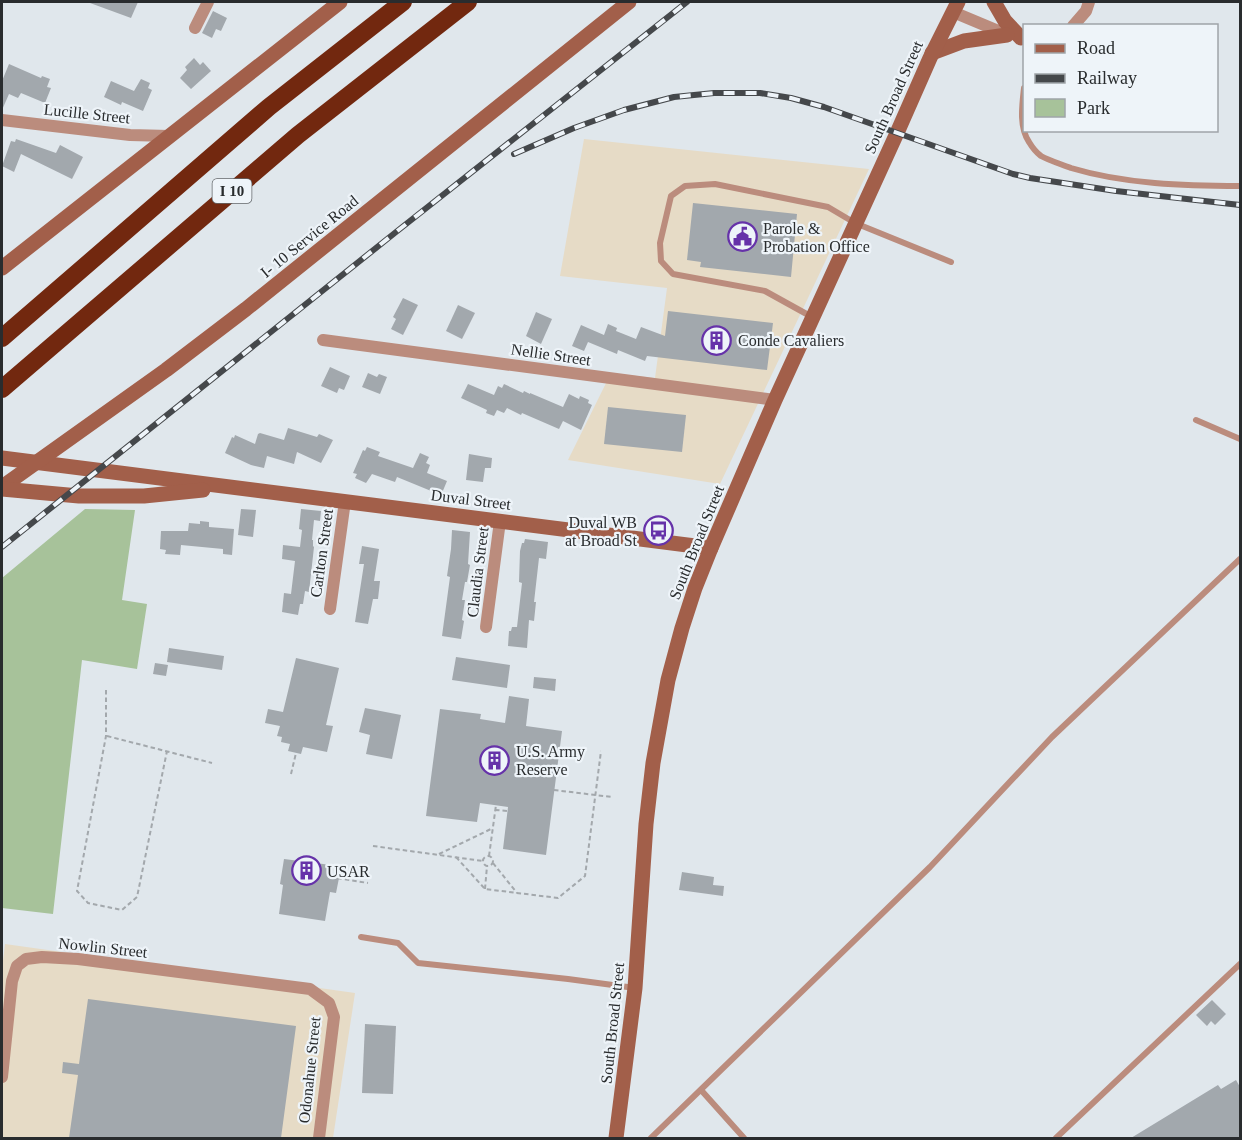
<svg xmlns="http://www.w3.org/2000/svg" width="1242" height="1140" font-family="'Times New Roman',serif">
<rect width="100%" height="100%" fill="#e0e7ec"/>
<g fill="#e6dbc6">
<path d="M 584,139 L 869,169 L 720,484 L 568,460 L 611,373 L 655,378 L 667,288 L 560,276 Z"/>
<path d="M 5,944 L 355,993 L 333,1138 L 2,1138 L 2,969 Z"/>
</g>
<path fill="#a7c29a" d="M 85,509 L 135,510 L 122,600 L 147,604 L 137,669 L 82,660 L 53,914 L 2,908 L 2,578 Z"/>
<g fill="#a2a8ad">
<path d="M 90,3 L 90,2 L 138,2 L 131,18 Z"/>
<path d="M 213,11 L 227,18 L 221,31 L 216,29 L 212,38 L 202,33 Z"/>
<path d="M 194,58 L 200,65 L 203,62 L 211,71 L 191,89 L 180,78 L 187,70 L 185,67 Z"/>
<path d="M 9,64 L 41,78 L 42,76 L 50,79 L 47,87 L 51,88 L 45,103 L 21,93 L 18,98 L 9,94 L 2,110 L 2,81 Z"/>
<path d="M 141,79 L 150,83 L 148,88 L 152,90 L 143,111 L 122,102 L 121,105 L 104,97 L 111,81 L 134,91 Z"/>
<path d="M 16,139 L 56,153 L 60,145 L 83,157 L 72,179 L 21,154 L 14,172 L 2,166 L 11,141 L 15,142 Z"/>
<path d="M 693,203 L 797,214 L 791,277 L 700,267 L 701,262 L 687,260 Z"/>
<path d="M 403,298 L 418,305 L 403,335 L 391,329 L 396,319 L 393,317 Z"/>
<path d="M 458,305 L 475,313 L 462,339 L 446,331 Z"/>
<path d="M 668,311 L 773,323 L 767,370 L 647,356 L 645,361 L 618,350 L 617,354 L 588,342 L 584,351 L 572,346 L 581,325 L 604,335 L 608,324 L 617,328 L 616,331 L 636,339 L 641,327 L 665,336 Z"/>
<path d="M 536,312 L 552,319 L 541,344 L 526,336 Z"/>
<path d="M 330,367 L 350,376 L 344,390 L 339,388 L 337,393 L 321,386 Z"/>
<path d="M 368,373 L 377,377 L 379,374 L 387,377 L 380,394 L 362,387 Z"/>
<path d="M 468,384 L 494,395 L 498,386 L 502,388 L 504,384 L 523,393 L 524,391 L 530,394 L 530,393 L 563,407 L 569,394 L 579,399 L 580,396 L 589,400 L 588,403 L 592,405 L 581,430 L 563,421 L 559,429 L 522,413 L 521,415 L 507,408 L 504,413 L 497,410 L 494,416 L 486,413 L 487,410 L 461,398 Z"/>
<path d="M 608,407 L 686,415 L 682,452 L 604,444 Z"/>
<path d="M 288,428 L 317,437 L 319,434 L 333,440 L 321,463 L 297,452 L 294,464 L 267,456 L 264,468 L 251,465 L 225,453 L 232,437 L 234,438 L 235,435 L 255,444 L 258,434 L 260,433 L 284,440 Z"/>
<path d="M 367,447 L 380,452 L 378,456 L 413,468 L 420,453 L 429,457 L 426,463 L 430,465 L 427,473 L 447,481 L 442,493 L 437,491 L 436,493 L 397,477 L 395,482 L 372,474 L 366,483 L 355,478 L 357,474 L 353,473 L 363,450 L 365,451 Z"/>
<path d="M 469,454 L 492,458 L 491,468 L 485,468 L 483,482 L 466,480 Z"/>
<path d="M 241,509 L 256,510 L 253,537 L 238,535 Z"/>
<path d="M 301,509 L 321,511 L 320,521 L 314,520 L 312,540 L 313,540 L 313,546 L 314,547 L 309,592 L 305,591 L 303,604 L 300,604 L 298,615 L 282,612 L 284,593 L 291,594 L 295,561 L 282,559 L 283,545 L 300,547 L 302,530 L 299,529 Z"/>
<path d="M 200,521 L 209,522 L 209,527 L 234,529 L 232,555 L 223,554 L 223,549 L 181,545 L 180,555 L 165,554 L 166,550 L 160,549 L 161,531 L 188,531 L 189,523 L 200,524 Z"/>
<path d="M 452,530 L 470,532 L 468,564 L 470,565 L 467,582 L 465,582 L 462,600 L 465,600 L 462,620 L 464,621 L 461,639 L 442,636 L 450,577 L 447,576 L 451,549 Z"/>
<path d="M 525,539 L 548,542 L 546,559 L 539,558 L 534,602 L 536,602 L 534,621 L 529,620 L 527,648 L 508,646 L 509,631 L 511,631 L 512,627 L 517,627 L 522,583 L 519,582 L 520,551 L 522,543 L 524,543 Z"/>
<path d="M 362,546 L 379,549 L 374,581 L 380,581 L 378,599 L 373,599 L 368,624 L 355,622 L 364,564 L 359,564 Z"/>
<path d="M 169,648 L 224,656 L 222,670 L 167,662 Z"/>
<path d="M 456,657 L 510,665 L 507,688 L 452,680 Z"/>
<path d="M 296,658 L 339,668 L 326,725 L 333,726 L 327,752 L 303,747 L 301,754 L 288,751 L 290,744 L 281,742 L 282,737 L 277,736 L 280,726 L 265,723 L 268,709 L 283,712 Z"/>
<path d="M 155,663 L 168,665 L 166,676 L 153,674 Z"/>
<path d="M 534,677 L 556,679 L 555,691 L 533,688 Z"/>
<path d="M 509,696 L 529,699 L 526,726 L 562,731 L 546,855 L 503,849 L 508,807 L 480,803 L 477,822 L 426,816 L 440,709 L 481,714 L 480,719 L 505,723 Z"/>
<path d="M 365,708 L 401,715 L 392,759 L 366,754 L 370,735 L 359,732 Z"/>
<path d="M 284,859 L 331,865 L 330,877 L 339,878 L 336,893 L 330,892 L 325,921 L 279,914 L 283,885 L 280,884 Z"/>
<path d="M 682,872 L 714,877 L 713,885 L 724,886 L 723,896 L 679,890 Z"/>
<path d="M 88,999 L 296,1026 L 281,1138 L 69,1138 L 78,1075 L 62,1073 L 63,1062 L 79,1064 Z"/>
<path d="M 1212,1000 L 1226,1014 L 1215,1025 L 1211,1021 L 1207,1026 L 1196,1015 Z"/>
<path d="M 365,1024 L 396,1026 L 393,1094 L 362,1093 Z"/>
<path d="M 1236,1080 L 1240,1087 L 1240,1138 L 1131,1138 L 1218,1085 L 1221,1089 Z"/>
</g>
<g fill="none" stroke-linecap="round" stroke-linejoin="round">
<g stroke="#a3a8ac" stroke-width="2" stroke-dasharray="4.5 3" stroke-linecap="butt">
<path d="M 106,690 L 106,736 L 77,891 L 88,903 L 122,910 L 137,897 L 167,751"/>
<path d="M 107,736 L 212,763"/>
<path d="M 291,774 L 296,753"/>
<path d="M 554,790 L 612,797"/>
<path d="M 495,810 L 508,811"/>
<path d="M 373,846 L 483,861"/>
<path d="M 439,854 L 493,828"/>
<circle cx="488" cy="861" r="5"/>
<path d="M 489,856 L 496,805"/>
<path d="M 456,857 L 485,889 L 558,898 L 585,876 L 601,751"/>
<path d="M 493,863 L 517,893"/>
<path d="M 330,877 L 368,883"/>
<path d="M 485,889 L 487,866"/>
</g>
<g stroke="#bb8c7d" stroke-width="6">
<path d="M 1024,88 C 1022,106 1019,127 1029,142 C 1032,147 1037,153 1041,156 C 1050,161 1061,164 1071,168 C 1124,184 1185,186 1240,186"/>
<path d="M 812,317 L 765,291 L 673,274 L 661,261 L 660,243 L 671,196 L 685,186 L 715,184 L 828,207 L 855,223 L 951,262"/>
<path d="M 1196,420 L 1240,439"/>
<path d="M 361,937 L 398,943 L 418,963 L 568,979 L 635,988"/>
<path d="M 701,1090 L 744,1138"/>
<path d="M 651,1138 L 930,867 L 1052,737 L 1240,559"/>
<path d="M 1056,1138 L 1240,964"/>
</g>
<g stroke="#bb8c7d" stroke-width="12">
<path d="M 953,12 L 1008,35"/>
<path d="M 1073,26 L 1086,11 L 1089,2"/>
<path d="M 195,28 L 208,2"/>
<path d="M 2,120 L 130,135 L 169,136"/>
<path d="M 323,340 L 775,400"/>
<path d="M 330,609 L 345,501"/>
<path d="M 486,627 L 500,521"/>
<path d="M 2,1077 L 12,981 L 17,966 L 26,959 L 42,957 L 78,959 L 310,989 L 329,1003 L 334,1017 L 319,1138"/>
</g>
<g stroke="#a25f4a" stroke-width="15">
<path d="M 994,2 L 1005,21 L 1021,38"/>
<path d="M 932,53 L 964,41 L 1007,35"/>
<path d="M 2,268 L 340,2"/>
<path d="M 2,458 L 711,548"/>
<path d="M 2,487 L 166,370 L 246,309 L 629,2"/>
<path d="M 2,489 L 79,496 L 144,496 L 203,490"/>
<path d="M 616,1138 L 635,988 L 646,824 L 653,763 L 668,680 L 682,628 L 695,588 L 711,548 L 775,400 L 897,133 L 930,58 L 958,2"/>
</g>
<g stroke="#72280f" stroke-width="18">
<path d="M 2,338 L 269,107 L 403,2"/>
<path d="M 2,389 L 298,135 L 468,2"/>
</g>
<defs>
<g id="rail">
<path d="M 514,154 L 574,128 L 624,110 L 674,97 L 714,93 L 760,93 L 791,98 L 824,107 L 1013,174 L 1030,178 L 1116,191 L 1240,205"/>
<path d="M 2,547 L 396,232 L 687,2"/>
</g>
</defs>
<use href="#rail" stroke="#45484b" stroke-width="6"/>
<use href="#rail" stroke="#eef4f9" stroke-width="4" stroke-dasharray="11" stroke-linecap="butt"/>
</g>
<defs>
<symbol id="civic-ring" viewBox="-11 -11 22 22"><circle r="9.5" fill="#eef4f9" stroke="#6632a9" stroke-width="1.5"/><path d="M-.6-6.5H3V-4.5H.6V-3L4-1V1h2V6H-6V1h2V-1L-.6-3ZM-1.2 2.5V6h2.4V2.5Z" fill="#6632a9"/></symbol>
<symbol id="building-ring" viewBox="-11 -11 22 22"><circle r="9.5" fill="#eef4f9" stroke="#6632a9" stroke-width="1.5"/><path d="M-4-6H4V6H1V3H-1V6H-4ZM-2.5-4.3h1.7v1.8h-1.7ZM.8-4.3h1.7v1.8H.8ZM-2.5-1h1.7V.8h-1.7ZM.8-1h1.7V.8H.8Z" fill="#6632a9"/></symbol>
<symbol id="bus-ring" viewBox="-11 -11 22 22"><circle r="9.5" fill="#eef4f9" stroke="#6632a9" stroke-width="1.5"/><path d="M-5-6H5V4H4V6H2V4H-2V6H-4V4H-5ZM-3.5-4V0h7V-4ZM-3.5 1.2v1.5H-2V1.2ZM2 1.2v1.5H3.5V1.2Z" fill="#6632a9"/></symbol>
</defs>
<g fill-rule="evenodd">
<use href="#civic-ring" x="726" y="220" width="33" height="33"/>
<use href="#building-ring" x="700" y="324" width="33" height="33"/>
<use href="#bus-ring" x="642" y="514" width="33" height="33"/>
<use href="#building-ring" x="478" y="744" width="33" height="33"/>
<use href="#building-ring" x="290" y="854" width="33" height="33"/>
</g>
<g text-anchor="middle" stroke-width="4.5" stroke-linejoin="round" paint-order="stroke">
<rect fill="#eef4f9" stroke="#64686b" stroke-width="1.5" x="212.5" y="179" width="39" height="24" rx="4.5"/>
<g font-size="15" font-weight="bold" fill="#292c2e">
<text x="232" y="196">I 10</text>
</g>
<g font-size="16" fill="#292c2e" stroke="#eef4f9">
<text transform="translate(893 97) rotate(-66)" y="6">South Broad Street</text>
<text transform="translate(87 113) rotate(6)" y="6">Lucille Street</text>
<text transform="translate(309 236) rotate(-39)" y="6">I- 10 Service Road</text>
<text transform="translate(551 354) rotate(8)" y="6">Nellie Street</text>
<text transform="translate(471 499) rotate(7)" y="6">Duval Street</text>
<text transform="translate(696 542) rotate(-68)" y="6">South Broad Street</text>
<text transform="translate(321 553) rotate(-82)" y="6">Carlton Street</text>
<text transform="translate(477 572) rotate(-83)" y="6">Claudia Street</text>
<text transform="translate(103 947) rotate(6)" y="6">Nowlin Street</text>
<text transform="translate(612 1023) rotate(-84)" y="6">South Broad Street</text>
<text transform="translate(309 1070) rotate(-84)" y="6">Odonahue Street</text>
</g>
<g font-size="16" fill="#292c2e" stroke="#eef4f9" text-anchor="start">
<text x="763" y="234">Parole &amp;<tspan x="763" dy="18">Probation Office</tspan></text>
<text x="738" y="346">Conde Cavaliers</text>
<text x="637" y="528" text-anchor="end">Duval WB<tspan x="637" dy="18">at Broad St</tspan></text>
<text x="516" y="757">U.S. Army<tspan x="516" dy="18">Reserve</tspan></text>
<text x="327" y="877">USAR</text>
</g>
</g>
<rect width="1242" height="1140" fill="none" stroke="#292c2e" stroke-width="6"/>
<rect x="1023" y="24" width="195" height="108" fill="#eef4f9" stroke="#9fa4a8" stroke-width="1.5"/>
<rect x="1035" y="44" width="30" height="9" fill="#a25f4a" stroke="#9fa4a8" stroke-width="1.5"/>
<text x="1077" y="54" font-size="18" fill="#292c2e">Road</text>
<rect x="1035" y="74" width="30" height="9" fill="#45484b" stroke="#9fa4a8" stroke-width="1.5"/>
<text x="1077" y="84" font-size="18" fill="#292c2e">Railway</text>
<rect x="1035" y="99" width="30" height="18" fill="#a7c29a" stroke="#9fa4a8" stroke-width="1.5"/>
<text x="1077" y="114" font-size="18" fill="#292c2e">Park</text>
</svg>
